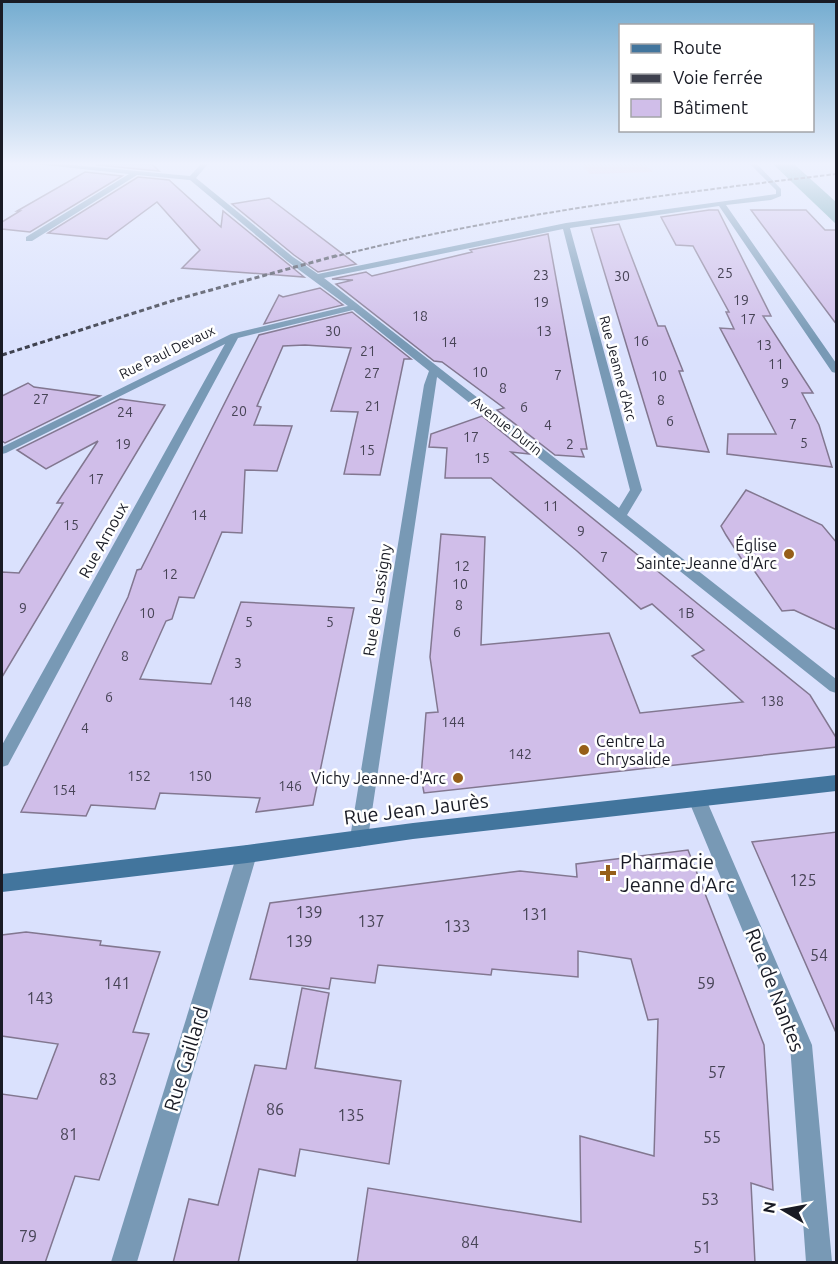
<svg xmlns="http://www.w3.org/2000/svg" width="838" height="1264" font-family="Ubuntu,sans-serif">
<rect width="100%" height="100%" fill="#dae1fd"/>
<path fill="#e5c8de" d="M 581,164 L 645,164 L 653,172 L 590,174 Z"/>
<path fill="#67a0ac" d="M 773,164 L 794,164 L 836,202 L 836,224 Z"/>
<g fill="#d0bee9" stroke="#827790" stroke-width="1.5">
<path d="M 98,164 L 152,164 L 159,171 L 97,165 Z"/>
<path d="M 85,172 L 122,176 L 30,232 L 2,229 L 2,222 L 20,211 L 17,211 Z"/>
<path d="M 138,177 L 169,180 L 221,227 L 223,211 L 304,277 L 182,268 L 200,250 L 157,202 L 107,239 L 48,233 Z"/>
<path d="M 269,198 L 356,264 L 318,272 L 294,255 L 232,204 Z"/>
<path d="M 709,210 L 718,210 L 771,316 L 763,316 L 813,393 L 802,393 L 819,425 L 832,467 L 727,454 L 728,434 L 776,434 L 720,328 L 734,329 L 726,312 L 729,312 L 693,246 L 676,245 L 661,217 Z"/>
<path d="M 751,210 L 806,210 L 825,230 L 837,230 L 837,325 Z"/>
<path d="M 619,224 L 658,326 L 665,326 L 683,371 L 679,371 L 709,452 L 657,446 L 591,228 Z"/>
<path d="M 548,234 L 587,449 L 581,449 L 584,457 L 555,455 L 497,410 L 504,408 L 442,362 L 434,361 L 336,284 L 353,280 L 332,279 L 366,272 L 372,276 L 472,252 L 470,250 Z"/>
<path d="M 320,288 L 343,305 L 264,324 L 279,295 L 283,297 Z"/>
<path d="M 352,312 L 411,359 L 404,359 L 380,475 L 344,474 L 358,412 L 331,411 L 351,348 L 305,345 L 283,346 L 257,406 L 261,407 L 254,425 L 292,426 L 277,471 L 245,470 L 242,533 L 222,532 L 194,598 L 179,597 L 172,619 L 166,621 L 140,679 L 211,684 L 241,602 L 354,608 L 313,805 L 256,812 L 260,798 L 160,793 L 155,809 L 91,805 L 86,816 L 21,812 L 128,597 L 137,570 L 141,569 L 259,335 Z"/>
<path d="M 28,383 L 34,387 L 100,396 L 5,443 L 2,441 L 2,396 Z"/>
<path d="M 120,399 L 165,405 L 2,677 L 2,572 L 19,573 L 63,503 L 57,503 L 98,441 L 46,469 L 17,450 Z"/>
<path d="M 482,416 L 529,454 L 511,452 L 810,695 L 837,739 L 837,747 L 424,793 L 421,777 L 426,713 L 438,712 L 430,657 L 441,534 L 485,537 L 481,645 L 609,633 L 640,713 L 743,702 L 692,656 L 704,650 L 652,604 L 641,609 L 577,551 L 491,478 L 445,478 L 447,448 L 429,447 L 431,434 Z"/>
<path d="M 746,490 L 822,525 L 837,543 L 837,630 L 794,610 L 782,611 L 751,566 L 746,566 L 726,535 L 721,526 Z"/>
<path d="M 837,832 L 837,1035 L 752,842 Z"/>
<path d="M 688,850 L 764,1045 L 773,1190 L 751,1183 L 755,1263 L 357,1263 L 368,1188 L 581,1222 L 580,1136 L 654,1156 L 658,1019 L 648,1020 L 631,959 L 578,951 L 578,977 L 492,969 L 491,975 L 378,965 L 375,983 L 331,978 L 329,989 L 250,979 L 270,903 L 520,871 L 577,877 L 576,864 Z"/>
<path d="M 26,932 L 101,941 L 100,945 L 160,952 L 133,1032 L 149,1034 L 99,1180 L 75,1176 L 45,1263 L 2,1263 L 2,1094 L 37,1099 L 58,1044 L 2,1036 L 2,935 Z"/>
<path d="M 302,988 L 329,993 L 315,1068 L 401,1081 L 389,1164 L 300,1149 L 295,1176 L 259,1169 L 238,1263 L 173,1263 L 189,1199 L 218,1205 L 255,1065 L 286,1069 Z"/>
</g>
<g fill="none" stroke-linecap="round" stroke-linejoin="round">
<g fill="#7899b5" fill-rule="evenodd">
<path d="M 35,164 L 62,164 L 190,176 L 201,164 L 208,164 L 196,178 L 293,257 L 318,274 L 566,223 L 776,194 L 776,190 L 750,164 L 757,164 L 781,189 L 781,196 L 771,200 L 726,205 L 836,363 L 836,373 L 832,372 L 719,206 L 570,228 L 642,490 L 627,515 L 836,679 L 836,693 L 830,691 L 437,377 L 368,838 L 366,844 L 359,847 L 352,844 L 350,838 L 424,385 L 429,371 L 353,310 L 238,338 L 8,765 L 2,767 L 2,745 L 225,344 L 6,453 L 2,454 L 2,447 L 231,334 L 348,306 L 287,261 L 190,180 L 137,175 L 32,241 L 26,241 L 26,237 L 129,174 ZM 563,229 L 630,490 L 619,508 L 324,278 Z"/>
<path d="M 697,791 L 703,793 L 706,799 L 812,1045 L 832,1262 L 806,1262 L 790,1045 L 688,799 L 691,793 Z"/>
<path d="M 247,845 L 254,848 L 257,854 L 137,1262 L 111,1262 L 237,854 L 240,848 Z"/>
</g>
<path fill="#42759d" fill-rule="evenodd" d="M 836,775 L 836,791 L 413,839 L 247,863 L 2,892 L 2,874 L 247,845 L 413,823 Z"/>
<path stroke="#3e414e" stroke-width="2" stroke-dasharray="4.5 2" stroke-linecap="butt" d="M 333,257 C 499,215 667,194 836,174"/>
<path stroke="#3e414e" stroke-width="3" stroke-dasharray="5 3" stroke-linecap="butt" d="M 2,355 L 178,299 L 339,255"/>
</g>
<linearGradient id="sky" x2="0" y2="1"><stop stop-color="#74acd0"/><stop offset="0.48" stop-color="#eef2fe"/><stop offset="1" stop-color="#eef2fe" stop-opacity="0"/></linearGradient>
<rect width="838" height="341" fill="url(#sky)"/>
<g fill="#965f19" stroke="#fff" stroke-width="2">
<circle cx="789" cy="554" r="6"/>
<circle cx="584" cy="750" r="6"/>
<circle cx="458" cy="778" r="6"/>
<path d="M605 864h6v6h6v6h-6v6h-6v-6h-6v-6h6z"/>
</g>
<g text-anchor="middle" stroke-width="5" stroke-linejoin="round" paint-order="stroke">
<g font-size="14" fill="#474456">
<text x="725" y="278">25</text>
<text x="541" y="280">23</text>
<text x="622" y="281">30</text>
<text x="741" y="305">19</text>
<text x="541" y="307">19</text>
<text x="420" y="321">18</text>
<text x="748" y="324">17</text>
<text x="333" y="336">30</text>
<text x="544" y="336">13</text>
<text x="641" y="346">16</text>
<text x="449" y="347">14</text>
<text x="764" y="350">13</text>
<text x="368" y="356">21</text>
<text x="776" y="369">11</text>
<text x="480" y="377">10</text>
<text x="372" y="378">27</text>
<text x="558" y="380">7</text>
<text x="659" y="381">10</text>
<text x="785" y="388">9</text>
<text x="503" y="393">8</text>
<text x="41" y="404">27</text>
<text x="661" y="405">8</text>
<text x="373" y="411">21</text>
<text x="524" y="412">6</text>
<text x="239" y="416">20</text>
<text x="125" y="417">24</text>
<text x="670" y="426">6</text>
<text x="793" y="429">7</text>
<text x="548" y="430">4</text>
<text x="471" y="442">17</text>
<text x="804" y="448">5</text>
<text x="123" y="449">19</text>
<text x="570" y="449">2</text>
<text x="367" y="455">15</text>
<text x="482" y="463">15</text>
<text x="96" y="484">17</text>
<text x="551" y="511">11</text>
<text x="199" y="520">14</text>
<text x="71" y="530">15</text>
<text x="581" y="536">9</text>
<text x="604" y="562">7</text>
<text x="462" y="571">12</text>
<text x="170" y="579">12</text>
<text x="460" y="589">10</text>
<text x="459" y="610">8</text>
<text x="23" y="613">9</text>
<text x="147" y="618">10</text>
<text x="686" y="618">1B</text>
<text x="249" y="627">5</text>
<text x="330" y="627">5</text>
<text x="457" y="637">6</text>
<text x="125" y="661">8</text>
<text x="238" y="668">3</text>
<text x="109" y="702">6</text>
<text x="772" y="706">138</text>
<text x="240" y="707">148</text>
<text x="453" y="727">144</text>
<text x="85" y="733">4</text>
<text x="520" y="759">142</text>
<text x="139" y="781">152</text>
<text x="200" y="781">150</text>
<text x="290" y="791">146</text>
<text x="64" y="795">154</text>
</g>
<g font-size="14" fill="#191b25" stroke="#fff">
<text transform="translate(167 352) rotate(-26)" y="5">Rue Paul Devaux</text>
<text transform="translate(618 368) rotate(75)" y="5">Rue Jeanne d'Arc</text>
<text transform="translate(507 426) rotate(38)" y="5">Avenue Durin</text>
</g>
<g font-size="16" fill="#191b25" stroke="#fff">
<text transform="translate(103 540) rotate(-61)" y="6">Rue Arnoux</text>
<text transform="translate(377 600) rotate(-81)" y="6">Rue de Lassigny</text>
</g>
<g font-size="16" fill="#191b25" stroke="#fff" text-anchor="end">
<text x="777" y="551">Église<tspan x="777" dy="18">Sainte-Jeanne d'Arc</tspan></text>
<text x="596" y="747" text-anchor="start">Centre La<tspan x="596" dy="18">Chrysalide</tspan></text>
<text x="446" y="784">Vichy Jeanne-d'Arc</text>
</g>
<g font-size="16" fill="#474456">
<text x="803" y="886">125</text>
<text x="309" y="918">139</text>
<text x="535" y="920">131</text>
<text x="371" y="927">137</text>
<text x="457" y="932">133</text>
<text x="299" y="947">139</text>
<text x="819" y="961">54</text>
<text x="117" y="989">141</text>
<text x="706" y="989">59</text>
<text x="40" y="1004">143</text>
<text x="717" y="1078">57</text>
<text x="108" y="1085">83</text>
<text x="275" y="1115">86</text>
<text x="351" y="1121">135</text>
<text x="69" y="1140">81</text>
<text x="712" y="1143">55</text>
<text x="710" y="1205">53</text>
<text x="28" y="1242">79</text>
<text x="470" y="1248">84</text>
<text x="702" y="1253">51</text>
</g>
<g font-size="20" fill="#191b25" stroke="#fff">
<text transform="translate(416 809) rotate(-7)" y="7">Rue Jean Jaurès</text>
<text transform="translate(775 990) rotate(69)" y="7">Rue de Nantes</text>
<text transform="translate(186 1059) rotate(-73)" y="7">Rue Gaillard</text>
</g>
<g font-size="20" fill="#191b25" stroke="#fff" text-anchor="start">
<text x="620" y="869">Pharmacie<tspan x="620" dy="23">Jeanne d'Arc</tspan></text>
</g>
</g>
<rect width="838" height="1264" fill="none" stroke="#191b25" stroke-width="6"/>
<rect x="619" y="24" width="195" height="108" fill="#ffffff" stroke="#a3a4a8" stroke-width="1.5"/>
<rect x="631" y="44" width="30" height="9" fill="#42759d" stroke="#a3a4a8" stroke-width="1.5"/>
<text x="673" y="54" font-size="18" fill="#191b25">Route</text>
<rect x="631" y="74" width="30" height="9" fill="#3e414e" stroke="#a3a4a8" stroke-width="1.5"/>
<text x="673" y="84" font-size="18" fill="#191b25">Voie ferrée</text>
<rect x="631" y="99" width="30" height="18" fill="#d0bee9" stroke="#a3a4a8" stroke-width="1.5"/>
<text x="673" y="114" font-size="18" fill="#191b25">Bâtiment</text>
<g transform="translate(784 1210) rotate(280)" stroke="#ffffff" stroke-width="4.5" paint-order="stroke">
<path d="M0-4.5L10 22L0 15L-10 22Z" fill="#191b25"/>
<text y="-9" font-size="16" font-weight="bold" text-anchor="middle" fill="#191b25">N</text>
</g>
</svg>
